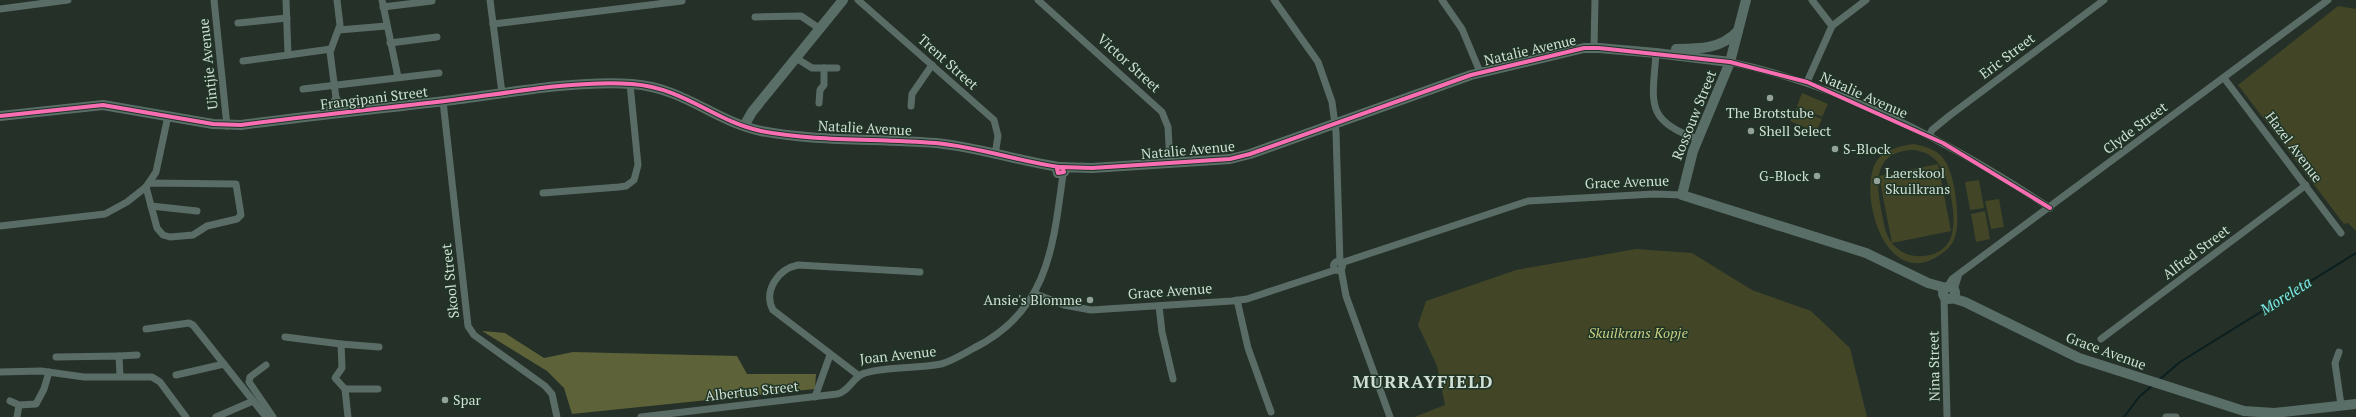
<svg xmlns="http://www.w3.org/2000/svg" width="2356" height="417" font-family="'PT Serif',serif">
<rect width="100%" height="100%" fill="#243028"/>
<g fill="#424627" fill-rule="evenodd">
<path d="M 2338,6 L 2356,9 L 2356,231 L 2348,223 L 2344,224 L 2238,85 Z"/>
<path d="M 1802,93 L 1828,104 L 1822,117 L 1797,106 Z"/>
<path d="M 1796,108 L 1822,119 L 1816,132 L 1790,121 Z"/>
<path d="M 1913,144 C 1924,146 1936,149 1943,158 C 1955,172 1961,220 1955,237 C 1952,247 1943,253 1935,258 C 1883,287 1856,188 1878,159 C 1886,149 1901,146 1913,144 ZM 1912,150 C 1940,152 1946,174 1951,197 C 1956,223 1957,254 1922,256 C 1910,257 1899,252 1892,243 L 1951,231 L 1938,164 L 1879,176 L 1892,243 C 1885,234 1884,224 1882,214 C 1876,185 1872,152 1912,150 Z"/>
<path d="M 1979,180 L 1984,208 L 1970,210 L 1965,182 Z"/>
<path d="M 1999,199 L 2004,227 L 1991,229 L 1985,201 Z"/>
<path d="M 1985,211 L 1990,239 L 1976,242 L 1971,214 Z"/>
<path d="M 1636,249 L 1692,253 L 1752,290 L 1811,311 L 1850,348 L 1867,417 L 1414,417 L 1445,405 L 1437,366 L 1418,325 L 1426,301 L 1516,270 Z"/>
</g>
<path fill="#5e6238" d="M 482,331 L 505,333 L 544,358 L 573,352 L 737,356 L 747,374 L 816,374 L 815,389 L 572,414 L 564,388 L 547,371 Z"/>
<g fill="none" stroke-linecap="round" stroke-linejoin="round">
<g stroke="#0b1f1f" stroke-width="2">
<path d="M 2159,380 L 2180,362 L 2356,253"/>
<path d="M 2124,417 L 2139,397 L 2153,385"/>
</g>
<g stroke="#5a6c66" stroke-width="7">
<path d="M 214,0 L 227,126"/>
<path d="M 337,0 L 340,25 L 330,52 L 336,98 L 347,112"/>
<path d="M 382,0 L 398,77"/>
<path d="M 490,0 L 502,93"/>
<path d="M 858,0 L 994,120 L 998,136 L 995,155"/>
<path d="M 1038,0 L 1162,112 L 1168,127 L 1170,163"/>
<path d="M 1274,0 L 1318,62 L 1332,102 L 1336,132 L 1340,263"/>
<path d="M 1442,0 L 1462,29 L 1480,72"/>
<path d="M 1812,0 L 1832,26"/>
<path d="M 383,7 L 432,1"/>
<path d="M 0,9 L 68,0"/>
<path d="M 755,17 L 801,16 L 820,29"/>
<path d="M 238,23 L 287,18"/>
<path d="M 493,24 L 682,1"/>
<path d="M 339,30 L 386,26"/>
<path d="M 390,43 L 437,37"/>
<path d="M 1594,48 L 1595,0"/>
<path d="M 1656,53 C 1653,100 1643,121 1698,139"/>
<path d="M 288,55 L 331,49"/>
<path d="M 796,58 L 812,68 L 837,68"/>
<path d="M 243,61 L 288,55 L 286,0"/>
<path d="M 1730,62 C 1845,86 1953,144 2050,208"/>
<path d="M 2224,78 L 2341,233"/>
<path d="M 1807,82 L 1832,26 L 1866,0"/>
<path d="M 303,89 L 439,73"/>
<path d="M 443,101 L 468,326 L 474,335 L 545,386 L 552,394 L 557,417"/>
<path d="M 819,103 L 820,90 L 824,85 L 824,68"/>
<path d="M 911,106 L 912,94 L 932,65"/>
<path d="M 325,115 L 336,98"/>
<path d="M 1929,136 L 1932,130 L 1949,116 L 2104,0"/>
<path d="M 146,187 L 157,228 L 163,235 L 170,237 L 193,235 L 207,226 L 237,219 L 241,215 L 236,184 L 149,183"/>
<path d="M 543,193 L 619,187 L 626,186 L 634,180 L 638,165 L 630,84"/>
<path d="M 151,206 L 197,211"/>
<path d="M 0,226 L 105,214 L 127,202 L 146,187 L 156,172 L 168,116"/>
<circle cx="1338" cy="266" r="4.5"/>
<path d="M 1341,263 L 1528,201 L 1654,194 L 1682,195"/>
<path d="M 1341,269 L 1346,296 L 1390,417"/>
<path d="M 1947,288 L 1952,279 L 2328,0"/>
<path d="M 1954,290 L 1958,277"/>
<path d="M 1036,294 L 1064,305 L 1091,310 L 1232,301 L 1247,299 L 1335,270"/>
<path d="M 1944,297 L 1947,417"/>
<path d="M 1237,300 L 1248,348 L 1271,412"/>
<path d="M 1159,306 L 1162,332 L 1173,379"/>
<path d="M 146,329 L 189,323 L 193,325 L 266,417"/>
<path d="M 285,337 L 341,344"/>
<path d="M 2101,339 L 2306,185"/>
<path d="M 2339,352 L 2335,363 L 2341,405"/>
<path d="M 119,356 L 137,355"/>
<path d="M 56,357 L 119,356 L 120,376"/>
<path d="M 266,365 L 250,377 L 249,382 L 273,417"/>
<path d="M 0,372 L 41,371 L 84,377 L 152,377 L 160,382 L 186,417"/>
<path d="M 176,375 L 224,364"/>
<path d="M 858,375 L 773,310 C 763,291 778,269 798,265 L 920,272"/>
<path d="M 345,389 L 335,378 L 342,368 L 341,344 L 379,347"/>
<path d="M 815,397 L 830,355"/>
<path d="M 10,401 L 19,405 L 36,404 L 44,389 L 49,372"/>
<path d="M 17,417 L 19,405"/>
<path d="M 216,417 L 253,401"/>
<path d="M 348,417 L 345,389 L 378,389"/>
<path d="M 641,417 L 837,394 C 850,391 853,376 865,373 C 889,366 916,369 941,364 C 952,361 963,354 974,348 C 1048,311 1053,248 1063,174"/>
<path d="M 2166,417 L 2176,417"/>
</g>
<g stroke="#5a6e68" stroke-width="10">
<path d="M 1746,0 L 1730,62 L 1693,151 L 1682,195 L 1866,253 L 1928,283 L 1946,288"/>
<path d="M 1676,49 C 1700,49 1721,49 1738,31"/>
<path d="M 0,116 L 103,105 L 213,124 L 241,125 C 309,116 377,109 445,101 C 503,94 574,80 632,84 C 685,88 714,121 761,131 C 818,142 878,138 936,143 C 978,147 1018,161 1059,167"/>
<path d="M 744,126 L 752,112 L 843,0"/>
<path d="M 1062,167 L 1064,172 L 1058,173 L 1057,169 L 1061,167 L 1092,168 L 1230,159 L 1250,154 L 1471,75 L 1584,48 L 1599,48 L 1656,53 L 1730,62"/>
<circle cx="1949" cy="293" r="6"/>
<path d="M 1952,298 L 1965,302 L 2079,358 L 2244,411 L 2274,413 L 2356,404"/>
</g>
<defs>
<g id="cycleway">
<path d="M 0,116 L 103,105 L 213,124 L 241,125 C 309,116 377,109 445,101 C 503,94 574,80 632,84 C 685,88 714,121 761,131 C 818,142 878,138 936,143 C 978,147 1018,161 1059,167"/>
<path d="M 1062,167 L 1064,172 L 1058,173 L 1057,169 L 1061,167 L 1092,168 L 1230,159 L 1250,154 L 1471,75 L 1584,48 L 1599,48 L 1730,62 L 1807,82 L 1943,143 L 2050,208"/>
</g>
</defs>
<use href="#cycleway" stroke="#1f3526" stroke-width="6"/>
<use href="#cycleway" stroke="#f96db3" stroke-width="4"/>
</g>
<g fill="#94a198" stroke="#1f3526" stroke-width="1.5">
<circle cx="1770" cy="98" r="4"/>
<circle cx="1751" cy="131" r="4"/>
<circle cx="1835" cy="149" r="4"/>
<circle cx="1817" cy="176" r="4"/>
<circle cx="1877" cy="181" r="4"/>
<circle cx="1090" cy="300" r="4"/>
<circle cx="445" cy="400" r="4"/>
</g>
<g text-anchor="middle" stroke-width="3" stroke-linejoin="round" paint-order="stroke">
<g font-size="14" fill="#d1ded4" stroke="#1f3526">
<text transform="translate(1530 50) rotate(-13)" y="5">Natalie Avenue</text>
<text transform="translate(2007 56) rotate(-37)" y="5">Eric Street</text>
<text transform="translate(948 62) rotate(42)" y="5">Trent Street</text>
<text transform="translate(1129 63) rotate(42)" y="5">Victor Street</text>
<text transform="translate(208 64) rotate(-96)" y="5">Uintjie Avenue</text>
<text transform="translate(1864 95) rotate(24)" y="5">Natalie Avenue</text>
<text transform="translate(374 98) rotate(-7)" y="5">Frangipani Street</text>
<text transform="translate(1694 115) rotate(-68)" y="5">Rossouw Street</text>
<text transform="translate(865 128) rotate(3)" y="5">Natalie Avenue</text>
<text transform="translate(2135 128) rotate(-37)" y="5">Clyde Street</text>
<text transform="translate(2294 147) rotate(53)" y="5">Hazel Avenue</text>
<text transform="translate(1188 150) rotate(-5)" y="5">Natalie Avenue</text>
<text transform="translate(1627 182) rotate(-2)" y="5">Grace Avenue</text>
<text transform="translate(2196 252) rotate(-37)" y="5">Alfred Street</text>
<text transform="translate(450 281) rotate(-96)" y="5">Skool Street</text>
<text transform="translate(1170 291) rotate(-4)" y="5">Grace Avenue</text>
<text transform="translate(2106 351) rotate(20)" y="5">Grace Avenue</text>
<text transform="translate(898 355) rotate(-6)" y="5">Joan Avenue</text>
<text transform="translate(1934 366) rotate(-91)" y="5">Nina Street</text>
<text transform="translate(752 391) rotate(-6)" y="5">Albertus Street</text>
</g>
<g font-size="14" fill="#d1ded4" stroke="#1f3526" text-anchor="start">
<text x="1770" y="118" text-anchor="middle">The Brotstube</text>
<text x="1759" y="136">Shell Select</text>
<text x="1843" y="154">S-Block</text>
<text x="1885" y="178">Laerskool<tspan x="1885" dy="16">Skuilkrans</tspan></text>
<text x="1809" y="181" text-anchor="end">G-Block</text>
<text x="1082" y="305" text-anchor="end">Ansie's Blomme</text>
<text x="453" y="405">Spar</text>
</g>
<g font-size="14" font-style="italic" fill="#cace82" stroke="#1f3526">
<text x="1638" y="338">Skuilkrans Kopje</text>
</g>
<g font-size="15" font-style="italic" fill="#7ee8e9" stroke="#1f3526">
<text transform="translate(2286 296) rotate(-32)" y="5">Moreleta</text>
</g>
<g font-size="18" font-weight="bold" letter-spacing="1" fill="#d1ded4" stroke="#1f3526">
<text x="1423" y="388">MURRAYFIELD</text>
</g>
</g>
</svg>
